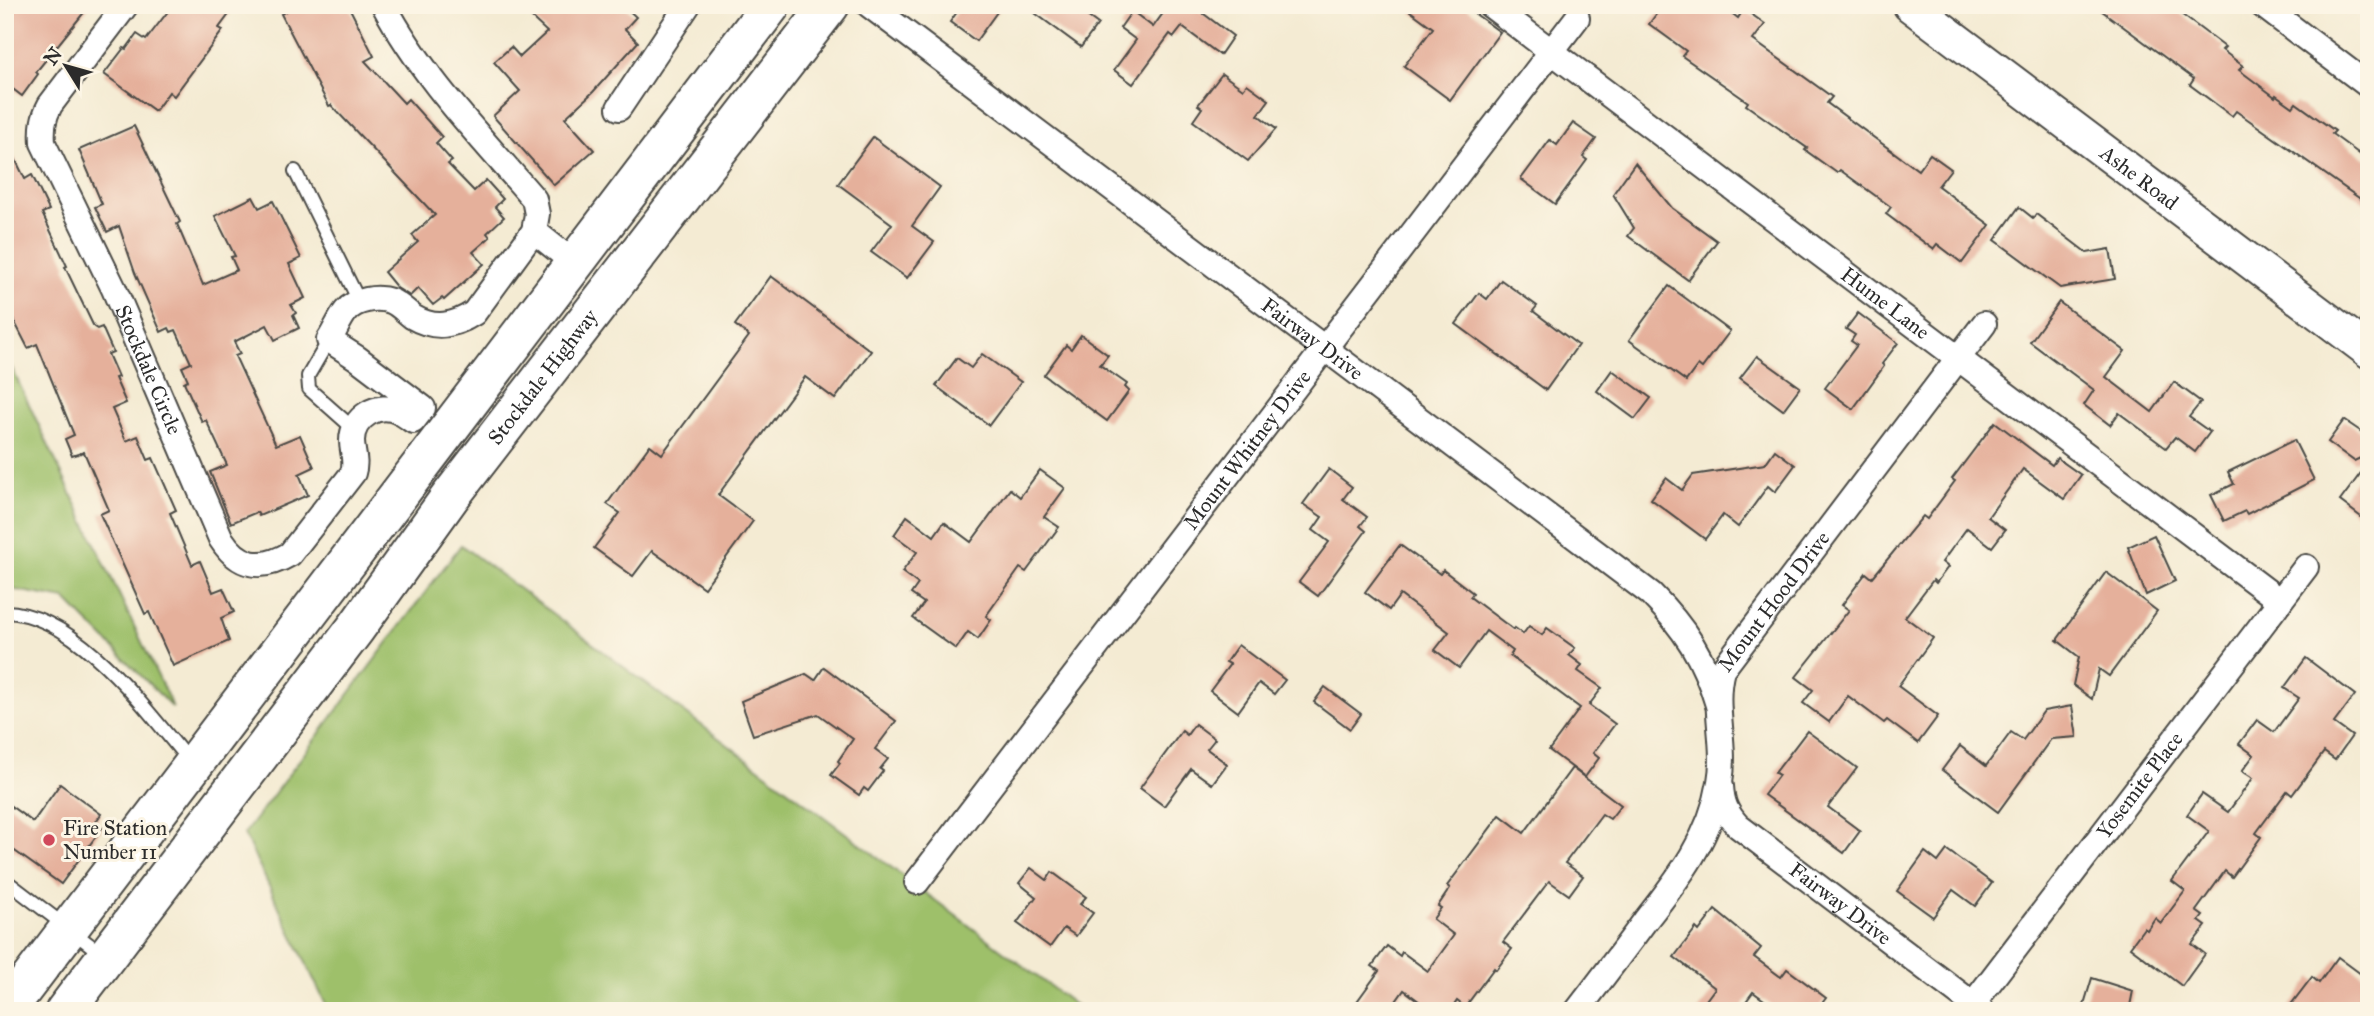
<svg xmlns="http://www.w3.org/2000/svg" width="2374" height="1016" font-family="'IM FELL Great Primer',serif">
<rect width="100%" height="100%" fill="#fcf5e5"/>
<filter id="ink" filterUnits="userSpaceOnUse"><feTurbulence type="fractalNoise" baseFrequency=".0143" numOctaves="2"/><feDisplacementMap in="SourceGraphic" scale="14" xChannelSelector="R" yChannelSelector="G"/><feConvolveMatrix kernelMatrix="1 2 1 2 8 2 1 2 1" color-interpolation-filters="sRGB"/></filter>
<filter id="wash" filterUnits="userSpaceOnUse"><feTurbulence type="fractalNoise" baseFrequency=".00686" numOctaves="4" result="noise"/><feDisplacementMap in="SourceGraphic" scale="28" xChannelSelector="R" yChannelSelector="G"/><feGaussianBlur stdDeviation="1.57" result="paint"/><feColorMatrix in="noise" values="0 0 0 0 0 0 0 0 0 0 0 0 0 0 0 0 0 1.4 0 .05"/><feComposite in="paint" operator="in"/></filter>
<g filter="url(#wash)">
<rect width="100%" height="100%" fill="#f4ebd3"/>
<g fill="#9ec06a" stroke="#64764a" stroke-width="2">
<path d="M 5,354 L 173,708 L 65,599 L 5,588 Z"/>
<path d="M 461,545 L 1083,1011 L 329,1011 L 244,834 Z"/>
</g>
<g id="blocks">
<g fill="#e5b09b">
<path d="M 5,5 L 90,5 L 36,72 L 38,74 L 22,96 L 5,83 Z"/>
<path d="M 173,5 L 236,5 L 219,28 L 223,30 L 174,96 L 169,92 L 155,111 L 104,74 L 124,48 L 126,49 L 137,34 L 146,40 Z"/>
<path d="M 297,5 L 348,5 L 374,56 L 365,61 L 404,103 L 408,99 L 442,137 L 436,143 L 452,161 L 448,164 L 474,191 L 486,180 L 503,199 L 495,207 L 504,217 L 487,233 L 490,237 L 473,252 L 484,264 L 444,300 L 442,298 L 433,305 L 418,288 L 410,296 L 397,288 L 384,272 L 418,242 L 412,235 L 435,215 L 331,105 L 329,106 L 281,14 Z"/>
<path d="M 518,5 L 623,5 L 636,17 L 625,29 L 638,42 L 593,92 L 565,118 L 594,150 L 554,185 L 493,116 L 520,91 L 494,62 L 511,47 L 520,57 L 547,32 Z"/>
<path d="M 962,5 L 1002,5 L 976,41 L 950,22 Z"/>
<path d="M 1024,5 L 1072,5 L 1098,24 L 1081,47 Z"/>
<path d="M 1169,5 L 1192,5 L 1233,36 L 1220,55 L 1182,27 L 1174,37 L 1170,34 L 1133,84 L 1114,70 L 1136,40 L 1120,28 L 1132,11 L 1153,27 Z"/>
<path d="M 1402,5 L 1463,5 L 1500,32 L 1450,100 L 1404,66 L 1433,28 Z"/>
<path d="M 1663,5 L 1721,5 L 1738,18 L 1744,9 L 1765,24 L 1753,40 L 1832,97 L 1827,103 L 1918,170 L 1930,154 L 1951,169 L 1938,186 L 1990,225 L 1962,263 L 1937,244 L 1933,249 L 1886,214 L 1891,207 L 1840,170 L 1837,173 L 1805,150 L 1807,148 L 1746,105 L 1748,102 L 1682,56 L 1686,51 L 1649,24 Z"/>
<path d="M 2094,5 L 2169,5 L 2225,47 L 2222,50 L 2243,66 L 2239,70 L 2275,97 L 2276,95 L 2293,107 L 2296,103 L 2335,131 L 2332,134 L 2369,161 L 2369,205 L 2236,111 L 2232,116 L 2190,85 L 2194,79 Z"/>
<path d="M 1222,74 L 1243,89 L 1247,84 L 1269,100 L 1258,115 L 1276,129 L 1248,161 L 1193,121 L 1202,108 L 1198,105 Z"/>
<path d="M 1573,123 L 1596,139 L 1583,157 L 1587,160 L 1555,204 L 1521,179 L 1550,140 L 1557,145 Z"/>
<path d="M 134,126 L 180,222 L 177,224 L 203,285 L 237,270 L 231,257 L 235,256 L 215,216 L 253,197 L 259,208 L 273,201 L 301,258 L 289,264 L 305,298 L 291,305 L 296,313 L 293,315 L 299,328 L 275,340 L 267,325 L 234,342 L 240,354 L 235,356 L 276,445 L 300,435 L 314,467 L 299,474 L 308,495 L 259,516 L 257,512 L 231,523 L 210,472 L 227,465 L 206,420 L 202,422 L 184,382 L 188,380 L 182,367 L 191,363 L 176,330 L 171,332 L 169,328 L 161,332 L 135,273 L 119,226 L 107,232 L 95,207 L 102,204 L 79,150 Z"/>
<path d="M 873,137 L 940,187 L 912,226 L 934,242 L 907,278 L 871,252 L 892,224 L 838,184 Z"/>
<path d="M 5,138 L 25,179 L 32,175 L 49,210 L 42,213 L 67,266 L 65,267 L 94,327 L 97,329 L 102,327 L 113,352 L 108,354 L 118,377 L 115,378 L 126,403 L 112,409 L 126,441 L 138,436 L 148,460 L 153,458 L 176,510 L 170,513 L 192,565 L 200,561 L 213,592 L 223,588 L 234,612 L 221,618 L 229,641 L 173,666 L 149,612 L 145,614 L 100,514 L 109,510 L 84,452 L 72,456 L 65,439 L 74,435 L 37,344 L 28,348 L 5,303 Z"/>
<path d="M 1635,163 L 1672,208 L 1717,241 L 1688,280 L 1628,236 L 1634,228 L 1613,194 Z"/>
<path d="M 2019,207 L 2033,218 L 2036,214 L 2087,253 L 2110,249 L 2115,279 L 2060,288 L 1995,240 Z"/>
<path d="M 771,276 L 871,351 L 835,399 L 805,377 L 718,495 L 753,521 L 704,588 L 652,551 L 633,576 L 594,548 L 620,513 L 607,504 L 650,445 L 662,454 L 749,336 L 735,325 Z"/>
<path d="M 1501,280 L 1537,306 L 1533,311 L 1578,345 L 1546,390 L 1456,324 L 1479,293 L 1487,299 Z"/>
<path d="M 1669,286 L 1730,331 L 1702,368 L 1698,365 L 1686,381 L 1629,340 Z"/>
<path d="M 2059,302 L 2125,351 L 2106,377 L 2152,412 L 2174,382 L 2201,402 L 2189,417 L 2210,432 L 2195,452 L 2175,437 L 2166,448 L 2119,413 L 2110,425 L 2084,405 L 2094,390 L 2030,342 Z"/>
<path d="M 1858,313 L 1898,343 L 1882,364 L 1884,366 L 1853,409 L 1825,388 L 1857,345 L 1851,341 L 1855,335 L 1846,329 Z"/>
<path d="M 1081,335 L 1108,355 L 1100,365 L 1127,384 L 1125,387 L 1129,391 L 1107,421 L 1044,375 L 1066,345 L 1071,349 Z"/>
<path d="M 982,354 L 1021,382 L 989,425 L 936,386 L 957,358 L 971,368 Z"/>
<path d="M 1757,356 L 1800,387 L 1783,410 L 1740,378 Z"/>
<path d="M 1612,370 L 1651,398 L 1635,419 L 1597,391 Z"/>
<path d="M 2344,420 L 2369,437 L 2369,454 L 2354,461 L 2328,442 Z"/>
<path d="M 1995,422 L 2052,465 L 2057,458 L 2081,475 L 2064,499 L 2023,469 L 1988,517 L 2005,530 L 1992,547 L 1967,528 L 1942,562 L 1948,567 L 1936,583 L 1933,580 L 1905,617 L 1933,638 L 1898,686 L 1938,716 L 1918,743 L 1887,720 L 1884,723 L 1848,696 L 1829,722 L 1803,703 L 1813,690 L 1796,677 L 1849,610 L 1842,605 L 1866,573 L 1872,578 L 1923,516 L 1927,519 L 1955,481 L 1952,479 Z"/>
<path d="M 2294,440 L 2314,480 L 2247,514 L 2245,511 L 2224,521 L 2211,495 L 2234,484 L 2228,472 Z"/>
<path d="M 1775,450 L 1795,465 L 1775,492 L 1768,486 L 1738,527 L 1723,515 L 1705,539 L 1651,499 L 1666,478 L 1682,490 L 1693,475 L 1765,464 Z"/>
<path d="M 2369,462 L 2369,523 L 2340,501 Z"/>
<path d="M 1329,469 L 1352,487 L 1343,499 L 1367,517 L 1360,526 L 1366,531 L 1318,596 L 1299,582 L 1329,542 L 1313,530 L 1322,517 L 1303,504 Z"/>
<path d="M 1040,470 L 1065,488 L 1044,517 L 1059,527 L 1026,572 L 1020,568 L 986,616 L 991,620 L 978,639 L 968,632 L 956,649 L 913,618 L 924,603 L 911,594 L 918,584 L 902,572 L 917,552 L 894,535 L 907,516 L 934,536 L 944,522 L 971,542 L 1010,489 L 1020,497 Z"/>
<path d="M 2154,535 L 2175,581 L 2146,595 L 2128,547 Z"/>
<path d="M 1400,545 L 1440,574 L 1443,570 L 1473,593 L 1470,597 L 1514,630 L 1515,628 L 1523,634 L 1529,626 L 1542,635 L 1547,628 L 1575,648 L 1569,655 L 1582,665 L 1578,671 L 1602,688 L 1589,705 L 1615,724 L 1593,753 L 1599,758 L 1585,777 L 1549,750 L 1580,708 L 1510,656 L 1513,651 L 1486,631 L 1459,668 L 1435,650 L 1449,632 L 1400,595 L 1389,610 L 1365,592 Z"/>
<path d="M 2106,572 L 2157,611 L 2109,676 L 2099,669 L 2092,699 L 2073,685 L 2079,657 L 2057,640 Z"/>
<path d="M 1238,645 L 1285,680 L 1274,694 L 1259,683 L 1238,712 L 1210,691 L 1230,664 L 1226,662 Z"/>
<path d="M 2306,658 L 2355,695 L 2334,723 L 2352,736 L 2335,760 L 2324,752 L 2292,795 L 2287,791 L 2256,833 L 2261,837 L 2232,877 L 2225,871 L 2196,911 L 2203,916 L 2199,921 L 2206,926 L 2192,944 L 2205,954 L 2182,986 L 2130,947 L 2144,928 L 2147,930 L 2155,918 L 2161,923 L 2185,891 L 2172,881 L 2209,831 L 2187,815 L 2202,794 L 2228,812 L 2253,778 L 2242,771 L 2254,755 L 2239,744 L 2257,720 L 2274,732 L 2299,698 L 2284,688 Z"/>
<path d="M 824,667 L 896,721 L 875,749 L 888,759 L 880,769 L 883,771 L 868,791 L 864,788 L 859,795 L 831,775 L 840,763 L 838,761 L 853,739 L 818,714 L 753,735 L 741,701 L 806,674 L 815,680 Z"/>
<path d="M 1325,687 L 1361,714 L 1350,729 L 1314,702 Z"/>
<path d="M 2072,706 L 2077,737 L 2051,739 L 1998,812 L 1942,770 L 1960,746 L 1986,766 L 2011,732 L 2023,740 L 2044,711 Z"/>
<path d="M 1195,724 L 1215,739 L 1207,749 L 1227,764 L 1212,784 L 1191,769 L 1164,806 L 1140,788 L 1182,731 L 1187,735 Z"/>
<path d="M 1807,731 L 1857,768 L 1828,807 L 1860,831 L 1844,853 L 1764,795 L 1779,775 L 1775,773 Z"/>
<path d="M 1572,768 L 1621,805 L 1610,819 L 1602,814 L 1565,863 L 1583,876 L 1569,895 L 1549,881 L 1503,942 L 1512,949 L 1496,970 L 1494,968 L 1465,1007 L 1457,1001 L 1450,1011 L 1432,1011 L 1404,990 L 1389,1011 L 1350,1011 L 1379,971 L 1372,966 L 1387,946 L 1400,956 L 1402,952 L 1428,971 L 1454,935 L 1433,919 L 1441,908 L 1438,906 L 1450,888 L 1447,886 L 1500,815 L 1524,833 Z"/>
<path d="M 60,784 L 101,814 L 95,823 L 102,828 L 61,884 L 5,844 L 5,802 L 33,822 Z"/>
<path d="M 1947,850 L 1992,883 L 1975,906 L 1953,890 L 1933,917 L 1897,891 L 1925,852 L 1938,862 Z"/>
<path d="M 1031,868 L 1047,880 L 1052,872 L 1086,897 L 1080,904 L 1093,913 L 1076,936 L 1064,928 L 1050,947 L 1017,923 L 1036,897 L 1019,883 Z"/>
<path d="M 1715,910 L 1761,948 L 1754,957 L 1781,977 L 1787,969 L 1826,998 L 1816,1011 L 1779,1011 L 1753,992 L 1739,1011 L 1698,1011 L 1715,988 L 1674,957 L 1696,928 L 1699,931 Z"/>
<path d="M 2338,957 L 2369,980 L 2369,1011 L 2286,1011 L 2312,977 L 2319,983 Z"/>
<path d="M 2092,978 L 2133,991 L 2129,1011 L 2082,1011 Z"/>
</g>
</g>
</g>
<g filter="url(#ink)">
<use href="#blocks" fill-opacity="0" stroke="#494844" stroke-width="2"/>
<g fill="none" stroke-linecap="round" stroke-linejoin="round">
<defs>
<g id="lane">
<path d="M 295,171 L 359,301"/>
<path d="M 329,340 L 308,376 L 309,389 L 354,429"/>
<path d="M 5,612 C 77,613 147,711 190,762"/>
<path d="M 5,880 L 102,954"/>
</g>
<g id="street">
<path id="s1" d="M 126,5 L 50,105 C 43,118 42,128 43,143 L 114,289 L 221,539 C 239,567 261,571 290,554 L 353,473 C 357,460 352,453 352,441 C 352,417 379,401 399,412 C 404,414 409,418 413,421 L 423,408 L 357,358 L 329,340 C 335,331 339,320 346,311 C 355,300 377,296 391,301 C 399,304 406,312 413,317 C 435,330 454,326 474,313 L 534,231 L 537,214 L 534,199 C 481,137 422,77 384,5"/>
<path id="s2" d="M 869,5 L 1651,594 C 1685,628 1704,658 1718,705"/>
<path id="s3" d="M 1490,5 L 2280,601"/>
<path d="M 2262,5 L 2369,86"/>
<path d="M 619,108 L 688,5"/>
<path d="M 534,231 L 574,263"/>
<path id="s4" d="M 1721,786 C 1722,803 1726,813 1738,826 L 1982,1011"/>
<path id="s5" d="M 917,882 L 1577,18"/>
<path id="s6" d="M 1973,1004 L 2306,567"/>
<path id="s7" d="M 1577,1011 C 1600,981 1623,951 1645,921 C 1679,878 1711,837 1720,782 C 1727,744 1712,706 1722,670 L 1984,324"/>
</g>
<g id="secondary">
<path id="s8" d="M 1910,5 L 2369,351"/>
</g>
<g id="primary">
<path d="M 6,1011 L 771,5"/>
<path id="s9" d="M 65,1011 L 356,628 L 450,497 L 830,5"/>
</g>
</defs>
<use href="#lane" stroke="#494844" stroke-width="16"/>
<use href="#street" stroke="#494844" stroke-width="28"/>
<use href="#secondary" stroke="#494844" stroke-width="37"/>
<use href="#primary" stroke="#494844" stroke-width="42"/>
<use href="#lane" stroke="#fff" stroke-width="12"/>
<use href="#street" stroke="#fff" stroke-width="24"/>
<use href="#secondary" stroke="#fff" stroke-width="33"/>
<use href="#primary" stroke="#fff" stroke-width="38"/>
</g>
</g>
<circle fill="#d1495b" stroke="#fcf5e5" stroke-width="2.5" cx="49" cy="840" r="7"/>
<g text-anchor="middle" stroke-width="6" stroke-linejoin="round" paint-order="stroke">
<g font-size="21" fill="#2b2b2b" stroke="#fcf5e5">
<text dy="7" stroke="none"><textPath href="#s8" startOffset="287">Ashe Road</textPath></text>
<text dy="7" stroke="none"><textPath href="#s3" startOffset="495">Hume Lane</textPath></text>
<text dy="7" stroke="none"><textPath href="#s2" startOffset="555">Fairway Drive</textPath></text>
<text dy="7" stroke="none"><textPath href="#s1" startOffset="415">Stockdale Circle</textPath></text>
<text dy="7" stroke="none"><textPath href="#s9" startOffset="794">Stockdale Highway</textPath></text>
<text dy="7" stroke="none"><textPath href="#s5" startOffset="544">Mount Whitney Drive</textPath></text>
<text dy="7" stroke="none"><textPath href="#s7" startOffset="471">Mount Hood Drive</textPath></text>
<text dy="7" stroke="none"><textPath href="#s6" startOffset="275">Yosemite Place</textPath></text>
<text dy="7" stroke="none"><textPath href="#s4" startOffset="173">Fairway Drive</textPath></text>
</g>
<g font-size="21" fill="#2b2b2b" stroke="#fcf5e5" text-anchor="start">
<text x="63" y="835">Fire Station<tspan x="63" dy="24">Number 11</tspan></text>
</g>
</g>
<rect width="2374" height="1016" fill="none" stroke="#fcf5e5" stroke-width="28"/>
<g transform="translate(66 66) rotate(307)" stroke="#fcf5e5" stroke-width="5" paint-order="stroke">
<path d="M0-5L12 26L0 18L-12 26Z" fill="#2b2b2b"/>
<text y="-10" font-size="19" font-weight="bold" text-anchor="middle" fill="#2b2b2b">N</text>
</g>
</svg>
